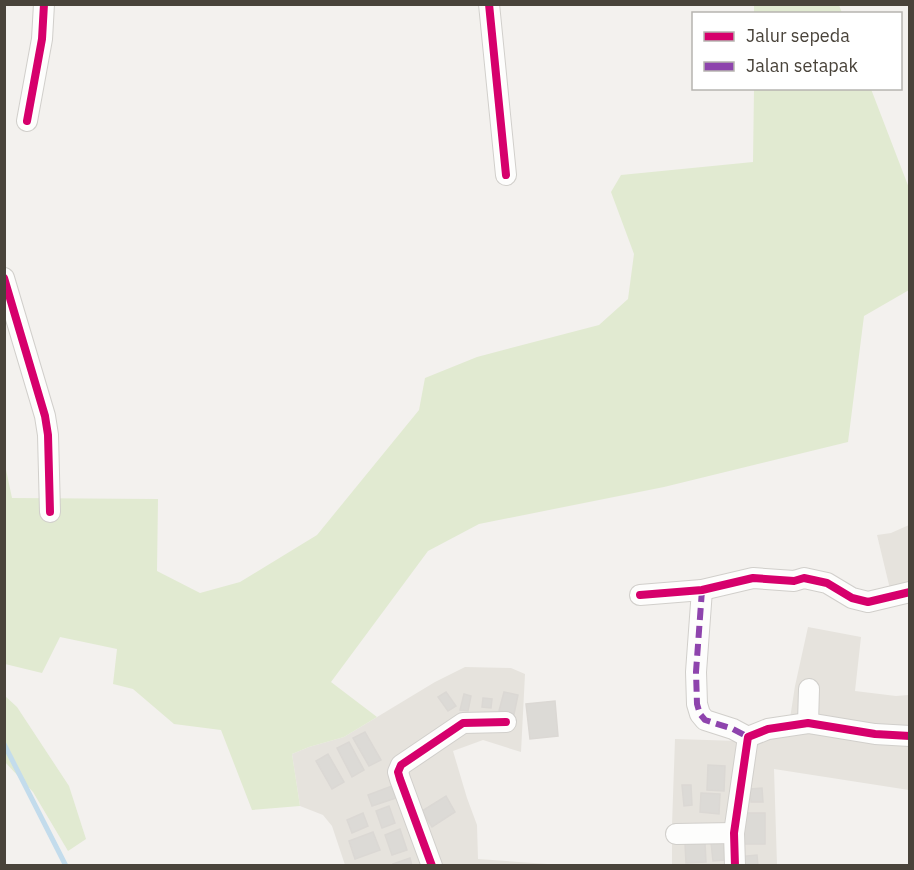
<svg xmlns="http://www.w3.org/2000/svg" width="914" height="870" font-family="'IBM Plex Sans',sans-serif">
<rect width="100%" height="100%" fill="#f3f1ee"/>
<g fill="#e6e3dd">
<path d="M 909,525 L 909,591 L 890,589 L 877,535 L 891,533 Z"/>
<path d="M 808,627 L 861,637 L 855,691 L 896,696 L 909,695 L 909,790 L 774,769 L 777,865 L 672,866 L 672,825 L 675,739 L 739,741 L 789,725 L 795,686 Z"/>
<path d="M 465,667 L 511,668 L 525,674 L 521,752 L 483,740 L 453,751 L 467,798 L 477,825 L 478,859 L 562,865 L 345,865 L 332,826 L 323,815 L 300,806 L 292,754 L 309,747 L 344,737 L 435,682 Z"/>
</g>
<g fill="#e1ead1">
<path d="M 754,5 L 839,5 L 842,13 L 754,13 Z"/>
<path d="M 754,89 L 871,89 L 909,188 L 909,290 L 864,316 L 848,442 L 664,487 L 479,524 L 428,551 L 331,682 L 377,717 L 344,737 L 309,747 L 292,754 L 300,806 L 252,810 L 221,730 L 174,724 L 133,689 L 113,684 L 117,649 L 60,637 L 42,673 L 5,664 L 4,460 L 12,498 L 158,499 L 157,571 L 200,593 L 240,582 L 317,535 L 419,410 L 425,378 L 477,357 L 599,325 L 628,299 L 634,254 L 611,192 L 621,175 L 753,162 Z"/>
<path d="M 5,696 L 17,707 L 69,786 L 86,839 L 68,851 L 33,792 L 5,762 Z"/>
</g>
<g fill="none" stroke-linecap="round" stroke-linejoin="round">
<path stroke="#c3dcec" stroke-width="5" d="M 4,744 L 66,866"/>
</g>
<g fill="#dcdad6" stroke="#dbd8d4" stroke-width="1.5">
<path d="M 446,692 L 456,706 L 448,711 L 438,697 Z"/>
<path d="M 504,692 L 518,695 L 514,714 L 499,711 Z"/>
<path d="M 464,694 L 471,696 L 468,711 L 460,710 Z"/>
<path d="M 483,698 L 492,699 L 491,708 L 482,707 Z"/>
<path d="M 555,701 L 558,736 L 530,739 L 526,704 Z"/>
<path d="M 365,732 L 381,760 L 369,766 L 353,738 Z"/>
<path d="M 349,742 L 364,770 L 352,777 L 337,748 Z"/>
<path d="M 328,754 L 344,782 L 332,789 L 316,761 Z"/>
<path d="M 708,765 L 725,766 L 724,791 L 707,790 Z"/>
<path d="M 682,785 L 691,785 L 692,805 L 684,806 Z"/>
<path d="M 392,786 L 396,798 L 372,806 L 368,795 Z"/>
<path d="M 762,788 L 763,802 L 751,802 L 750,789 Z"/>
<path d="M 701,793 L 720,794 L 719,814 L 700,812 Z"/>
<path d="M 446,796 L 455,812 L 432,827 L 422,811 Z"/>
<path d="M 389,806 L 395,823 L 382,828 L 376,811 Z"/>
<path d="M 363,813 L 368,826 L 352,833 L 347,820 Z"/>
<rect x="744" y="813" width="21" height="31"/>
<path d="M 400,829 L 407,850 L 392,855 L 385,835 Z"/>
<path d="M 373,832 L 380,850 L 355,859 L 349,841 Z"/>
<path d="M 705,842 L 706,862 L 686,863 L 685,843 Z"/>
<path d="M 711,842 L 724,842 L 725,860 L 713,861 Z"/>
<path d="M 757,855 L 758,866 L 738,866 L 737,857 Z"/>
<path d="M 410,858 L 412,866 L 394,866 L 393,864 Z"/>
</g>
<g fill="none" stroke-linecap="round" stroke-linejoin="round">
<defs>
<g id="street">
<path d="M 489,4 L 506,175"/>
<path d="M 27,121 L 42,39 L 44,4"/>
<path d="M 4,278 L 45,416 L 48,435 L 50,512"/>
<path d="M 702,590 L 696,672 L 697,704 L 700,714 L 705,720 L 733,729 L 748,737"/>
<path d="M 640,595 L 702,590 L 753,578 L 794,581 L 804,578 L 827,583 L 852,598 L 868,602 L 910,592"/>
<path d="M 808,723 L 809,689"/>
<path d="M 676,834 L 734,833"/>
<path d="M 432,866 L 400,779 L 398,772 L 401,765 L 463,723 L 506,722"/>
<path d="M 735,866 L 734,833 L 748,737 L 768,729 L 808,723 L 875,734 L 910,736"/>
</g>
</defs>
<use href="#street" stroke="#d1cfcb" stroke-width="22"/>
<use href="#street" stroke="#fdfdfc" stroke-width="20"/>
<path stroke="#8e44ad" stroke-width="6" stroke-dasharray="12 6" stroke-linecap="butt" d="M 702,590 L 696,672 L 697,704 L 700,714 L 705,720 L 733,729 L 748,737"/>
<defs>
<g id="cycleway">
<path d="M 489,4 L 506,175"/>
<path d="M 27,121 L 42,39 L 44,4"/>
<path d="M 4,278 L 45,416 L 48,435 L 50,512"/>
<path d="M 640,595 L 702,590 L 753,578 L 794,581 L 804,578 L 827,583 L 852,598 L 868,602 L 910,592"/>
<path d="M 432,866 L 400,779 L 398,772 L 401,765 L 463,723 L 506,722"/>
<path d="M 735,866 L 734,833 L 748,737 L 768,729 L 808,723 L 875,734 L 910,736"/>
</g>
</defs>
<use href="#cycleway" stroke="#fff" stroke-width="11"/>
<use href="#cycleway" stroke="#d6006c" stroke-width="8"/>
</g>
<rect width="914" height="870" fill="none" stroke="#49433a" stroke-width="12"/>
<rect x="692" y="12" width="210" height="78" fill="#ffffff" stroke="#b6b4b0" stroke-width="1.5"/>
<rect x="704" y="32" width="30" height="9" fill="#d6006c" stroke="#b6b4b0" stroke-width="1.5"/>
<text x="746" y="42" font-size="18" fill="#49433a">Jalur sepeda</text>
<rect x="704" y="62" width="30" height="9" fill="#8e44ad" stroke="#b6b4b0" stroke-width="1.5"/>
<text x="746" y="72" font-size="18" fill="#49433a">Jalan setapak</text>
</svg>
